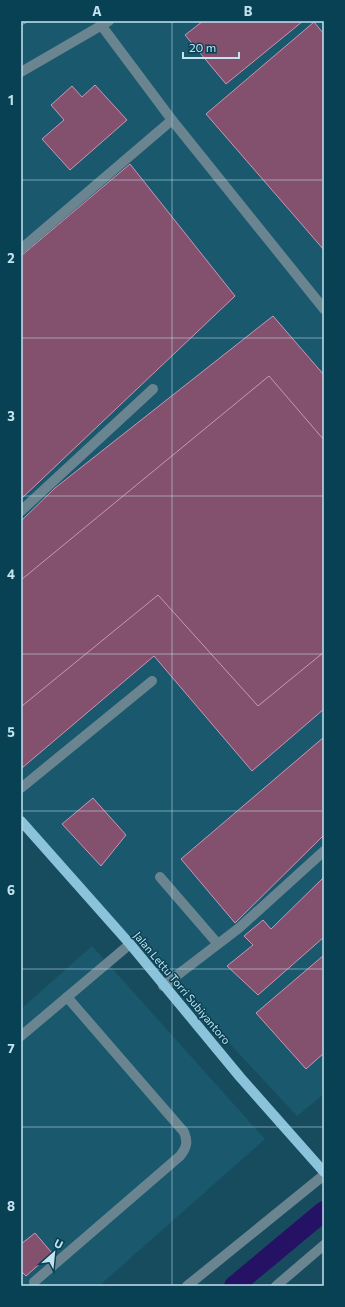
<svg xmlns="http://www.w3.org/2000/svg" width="345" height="1307" font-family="Commissioner,sans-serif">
<rect width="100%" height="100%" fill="#174c5e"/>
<g fill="#19586d">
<path d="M 21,21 L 324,21 L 324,1094 L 297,1116 L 21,819 Z"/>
<path d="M 92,946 L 265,1139 L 99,1286 L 21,1286 L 21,1009 Z"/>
</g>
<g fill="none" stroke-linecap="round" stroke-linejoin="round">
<path stroke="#261264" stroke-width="20" d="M 234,1286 L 324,1211"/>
</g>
<g fill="#83516d" stroke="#cd95b4">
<path d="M 203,21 L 303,21 L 226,84 L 185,35 Z"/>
<path d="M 314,22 L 324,34 L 324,250 L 206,114 Z"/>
<path d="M 95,85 L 127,120 L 70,170 L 42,139 L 64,120 L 51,105 L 72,86 L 82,97 Z"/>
<path d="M 130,164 L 235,296 L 21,499 L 21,256 Z"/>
<path d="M 273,316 L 324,375 L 324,709 L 252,771 L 154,656 L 22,768 L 21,767 L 21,521 L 55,488 Z"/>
<path d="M 269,376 L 324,440 L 324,652 L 258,706 L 158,595 L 22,706 L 21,705 L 21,580 Z"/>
<path d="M 324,737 L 324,835 L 235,923 L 181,859 Z"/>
<path d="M 93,798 L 126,835 L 101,866 L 62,824 Z"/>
<path d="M 324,877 L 324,937 L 258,995 L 227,966 L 253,945 L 244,936 L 263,920 L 271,929 Z"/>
<path d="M 324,955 L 324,1053 L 306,1069 L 256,1013 Z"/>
<path d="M 35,1233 L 52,1253 L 26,1276 L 21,1271 L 21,1244 Z"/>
</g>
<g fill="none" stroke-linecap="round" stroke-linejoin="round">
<g stroke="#6a8590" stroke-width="10">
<path d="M 101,25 L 172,120 L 324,309"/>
<path d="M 21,72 L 109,21"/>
<path d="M 21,249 L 172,120"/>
<path d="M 21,511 L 153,389"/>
<path d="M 21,788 L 152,681"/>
<path d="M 160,877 L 217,943"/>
<path d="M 163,986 L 239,928 L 324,851"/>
<path d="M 21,1036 L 130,944"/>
<path d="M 34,1282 L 180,1156 C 187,1147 188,1142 184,1132 L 67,997"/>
<path d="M 187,1286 L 324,1175"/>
<path d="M 276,1286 L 324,1245"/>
</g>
<path stroke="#8bc3da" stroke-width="10" d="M 21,821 L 130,944 L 240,1077 L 324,1172"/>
<defs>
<path id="rail" d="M 21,23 L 25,21"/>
</defs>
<use href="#rail" stroke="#8fb5c5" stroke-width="4.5"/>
<use href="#rail" stroke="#084153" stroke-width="3" stroke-dasharray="9" stroke-linecap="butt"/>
</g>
<path fill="none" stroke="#c3e3f1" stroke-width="1" stroke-opacity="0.55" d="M 172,21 L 172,1286M 21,180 L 324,180M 21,338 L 324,338M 21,496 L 324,496M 21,654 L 324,654M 21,811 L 324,811M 21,969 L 324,969M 21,1127 L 324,1127"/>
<g text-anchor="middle" stroke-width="3" stroke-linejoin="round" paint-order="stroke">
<g font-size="11" fill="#c3e3f1" stroke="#084153">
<text transform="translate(182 988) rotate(50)" y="4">Jalan Lettu Torri Subiyantoro</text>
</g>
</g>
<rect width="345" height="1307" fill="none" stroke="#084153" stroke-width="44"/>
<g transform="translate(54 1253) rotate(27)" stroke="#084153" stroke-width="3" paint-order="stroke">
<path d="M0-3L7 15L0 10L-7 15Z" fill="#c3e3f1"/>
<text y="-6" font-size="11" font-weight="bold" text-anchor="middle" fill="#c3e3f1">U</text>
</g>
<path d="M183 52v6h56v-6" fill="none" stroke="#c3e3f1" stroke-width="2"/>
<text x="189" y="52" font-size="12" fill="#c3e3f1" stroke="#084153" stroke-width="3" paint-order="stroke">20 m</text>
<rect x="22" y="22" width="301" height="1263" fill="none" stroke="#c3e3f1" stroke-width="1.5"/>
<g font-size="13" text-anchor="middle" font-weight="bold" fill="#c3e3f1">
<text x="97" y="16">A</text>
<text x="248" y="16">B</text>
<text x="11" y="105">1</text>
<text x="11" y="263">2</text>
<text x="11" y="421">3</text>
<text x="11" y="579">4</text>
<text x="11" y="737">5</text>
<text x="11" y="895">6</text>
<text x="11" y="1053">7</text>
<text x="11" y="1211">8</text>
</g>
</svg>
